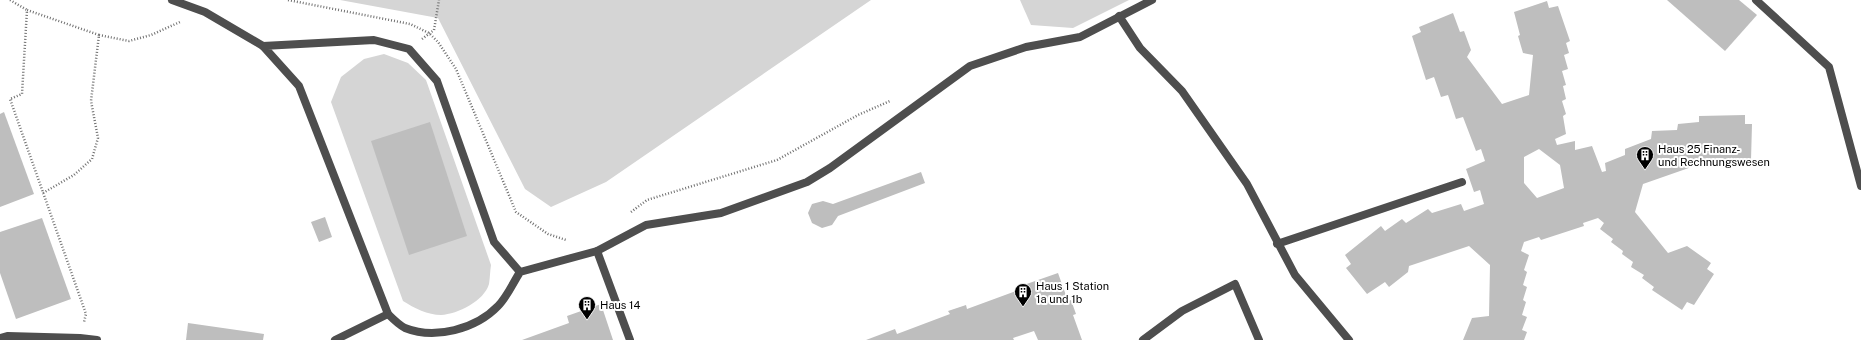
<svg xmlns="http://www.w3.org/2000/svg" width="1861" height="340" font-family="'Public Sans',sans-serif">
<rect width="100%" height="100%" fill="#fff"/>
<g fill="#d5d5d5">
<path d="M 340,0 L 871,0 L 606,182 L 551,207 L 525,189 L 438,18 Z"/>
<path d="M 1020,0 L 1129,0 L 1073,28 L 1031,25 Z"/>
<path d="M 384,54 L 408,63 L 426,80 L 491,265 C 490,271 490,278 489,284 C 484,301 458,314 441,315 C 428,315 414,308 403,301 L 331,102 L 341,77 L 364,59 Z"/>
</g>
<g fill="#bebebe" fill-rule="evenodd">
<path d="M 1667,0 L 1739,0 L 1757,15 L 1725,51 Z"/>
<path d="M 1547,1 L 1549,8 L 1558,6 L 1570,41 L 1566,43 L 1569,53 L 1564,55 L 1568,69 L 1562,71 L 1566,85 L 1563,86 L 1566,99 L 1562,101 L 1566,114 L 1563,116 L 1566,134 L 1555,139 L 1557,145 L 1575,141 L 1575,150 L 1592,146 L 1602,172 L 1606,171 L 1605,163 L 1625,155 L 1625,149 L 1651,139 L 1652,131 L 1677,130 L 1678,124 L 1699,122 L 1699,116 L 1745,115 L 1745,124 L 1752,124 L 1751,160 L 1731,162 L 1731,166 L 1707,167 L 1703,163 L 1643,184 L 1635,212 L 1668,253 L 1687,246 L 1711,263 L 1707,269 L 1714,274 L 1694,305 L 1687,302 L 1682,310 L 1652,290 L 1654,287 L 1642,278 L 1644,275 L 1631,267 L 1633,262 L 1622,254 L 1623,251 L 1611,242 L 1613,239 L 1600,229 L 1604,223 L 1598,218 L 1583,223 L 1584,226 L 1541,240 L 1539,237 L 1524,242 L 1521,251 L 1529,255 L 1524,270 L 1527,272 L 1523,285 L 1527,287 L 1523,300 L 1526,302 L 1522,315 L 1527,317 L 1522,330 L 1527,332 L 1524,340 L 1463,340 L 1472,318 L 1489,316 L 1490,265 L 1469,246 L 1409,266 L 1408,272 L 1389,287 L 1385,282 L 1367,294 L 1346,268 L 1351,264 L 1345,255 L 1381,226 L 1385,231 L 1402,219 L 1406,223 L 1428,209 L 1432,213 L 1461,204 L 1464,211 L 1484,204 L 1480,190 L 1474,192 L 1466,169 L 1485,161 L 1481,149 L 1476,151 L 1463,117 L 1456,119 L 1448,95 L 1441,97 L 1434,77 L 1426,80 L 1412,36 L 1421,32 L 1419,27 L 1453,13 L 1460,32 L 1464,31 L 1471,50 L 1467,57 L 1502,104 L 1529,95 L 1533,55 L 1523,53 L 1518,36 L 1520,35 L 1514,12 ZM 1539,149 L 1560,165 L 1564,188 L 1537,198 L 1524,183 L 1524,157 Z"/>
<path d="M 4,112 L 34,194 L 0,207 L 0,114 Z"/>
<path d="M 430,122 L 467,236 L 409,255 L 371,141 Z"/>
<path d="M 921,172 L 925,183 L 838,216 L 832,225 L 822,228 L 812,223 L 808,213 L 812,204 L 823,201 L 833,204 Z"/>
<path d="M 325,217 L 332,237 L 319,242 L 311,222 Z"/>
<path d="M 42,218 L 71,299 L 16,319 L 0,273 L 0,232 Z"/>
<path d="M 1058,273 L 1068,301 L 1071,300 L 1076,314 L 1073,315 L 1082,340 L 1038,340 L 1034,331 L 1013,338 L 1014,340 L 866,340 L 895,329 L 897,334 L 950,314 L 948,311 L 966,305 L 967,309 L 1019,290 L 1018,287 Z"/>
<path d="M 601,304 L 613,340 L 522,340 L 569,323 L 567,316 Z"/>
<path d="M 188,323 L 264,334 L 263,340 L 186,340 Z"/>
</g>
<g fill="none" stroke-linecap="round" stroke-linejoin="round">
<g stroke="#707070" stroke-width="2.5" stroke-dasharray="1 2" stroke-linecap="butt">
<path d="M 10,0 L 27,10"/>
<path d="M 288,0 L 410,24 L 429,33 L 438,42 L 456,69 L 516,212 L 548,234 L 566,240"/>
<path d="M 99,35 L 129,41 L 151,35 L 180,22"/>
<path d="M 422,39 L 434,30 L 439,0"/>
<path d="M 43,193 L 74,175 L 92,159 L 98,138 L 91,101 L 99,35 L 27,10 L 22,94 L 10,99 L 86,314 L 84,322"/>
<path d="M 631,212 L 647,200 L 777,160 L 858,115 L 890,101"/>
</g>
<g stroke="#4e4e4e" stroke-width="8">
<path d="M 172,0 L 205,12 L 263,46"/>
<path d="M 1756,0 L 1829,67 L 1861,186"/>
<path d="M 1119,16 L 1140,48 L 1182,91 L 1247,184 L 1295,275 L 1349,340"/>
<path d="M 1277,244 L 1462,182"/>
<path d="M 597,251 L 646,225 L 721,213 L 807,182 L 830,168 L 970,66 L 1026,47 L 1080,37 L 1152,0"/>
<path d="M 520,272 L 494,242 L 437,81 L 409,49 L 374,40 L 263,46 L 299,86 L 388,314 C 393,319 399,325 405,328 C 435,340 476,329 498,306 C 507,297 513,283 520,272 L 597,251 L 630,340"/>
<path d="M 0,338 L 8,336 L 80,338 L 97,340"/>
<path d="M 335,340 L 388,314"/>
<path d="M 1143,340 L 1182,311 L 1235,284 L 1259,340"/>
</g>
</g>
<defs>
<symbol id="building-pin" viewBox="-11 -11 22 30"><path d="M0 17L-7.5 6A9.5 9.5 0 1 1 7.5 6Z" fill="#000" stroke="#fff"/><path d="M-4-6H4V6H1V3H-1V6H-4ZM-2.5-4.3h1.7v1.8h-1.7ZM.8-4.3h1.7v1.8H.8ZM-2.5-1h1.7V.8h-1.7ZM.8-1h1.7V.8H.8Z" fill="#fff"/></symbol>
</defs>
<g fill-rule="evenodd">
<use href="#building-pin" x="1635" y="145" width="20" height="27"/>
<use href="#building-pin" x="1013" y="282" width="20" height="27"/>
<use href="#building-pin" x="577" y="295" width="20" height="27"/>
</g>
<g text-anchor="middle" stroke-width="4" stroke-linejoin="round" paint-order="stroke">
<g font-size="11" fill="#000" stroke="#fff" text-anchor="start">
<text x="1658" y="153">Haus 25 Finanz-<tspan x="1658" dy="13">und Rechnungswesen</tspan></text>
<text x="1036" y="290">Haus 1 Station<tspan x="1036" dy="13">1a und 1b</tspan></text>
<text x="600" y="309">Haus 14</text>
</g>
</g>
</svg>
